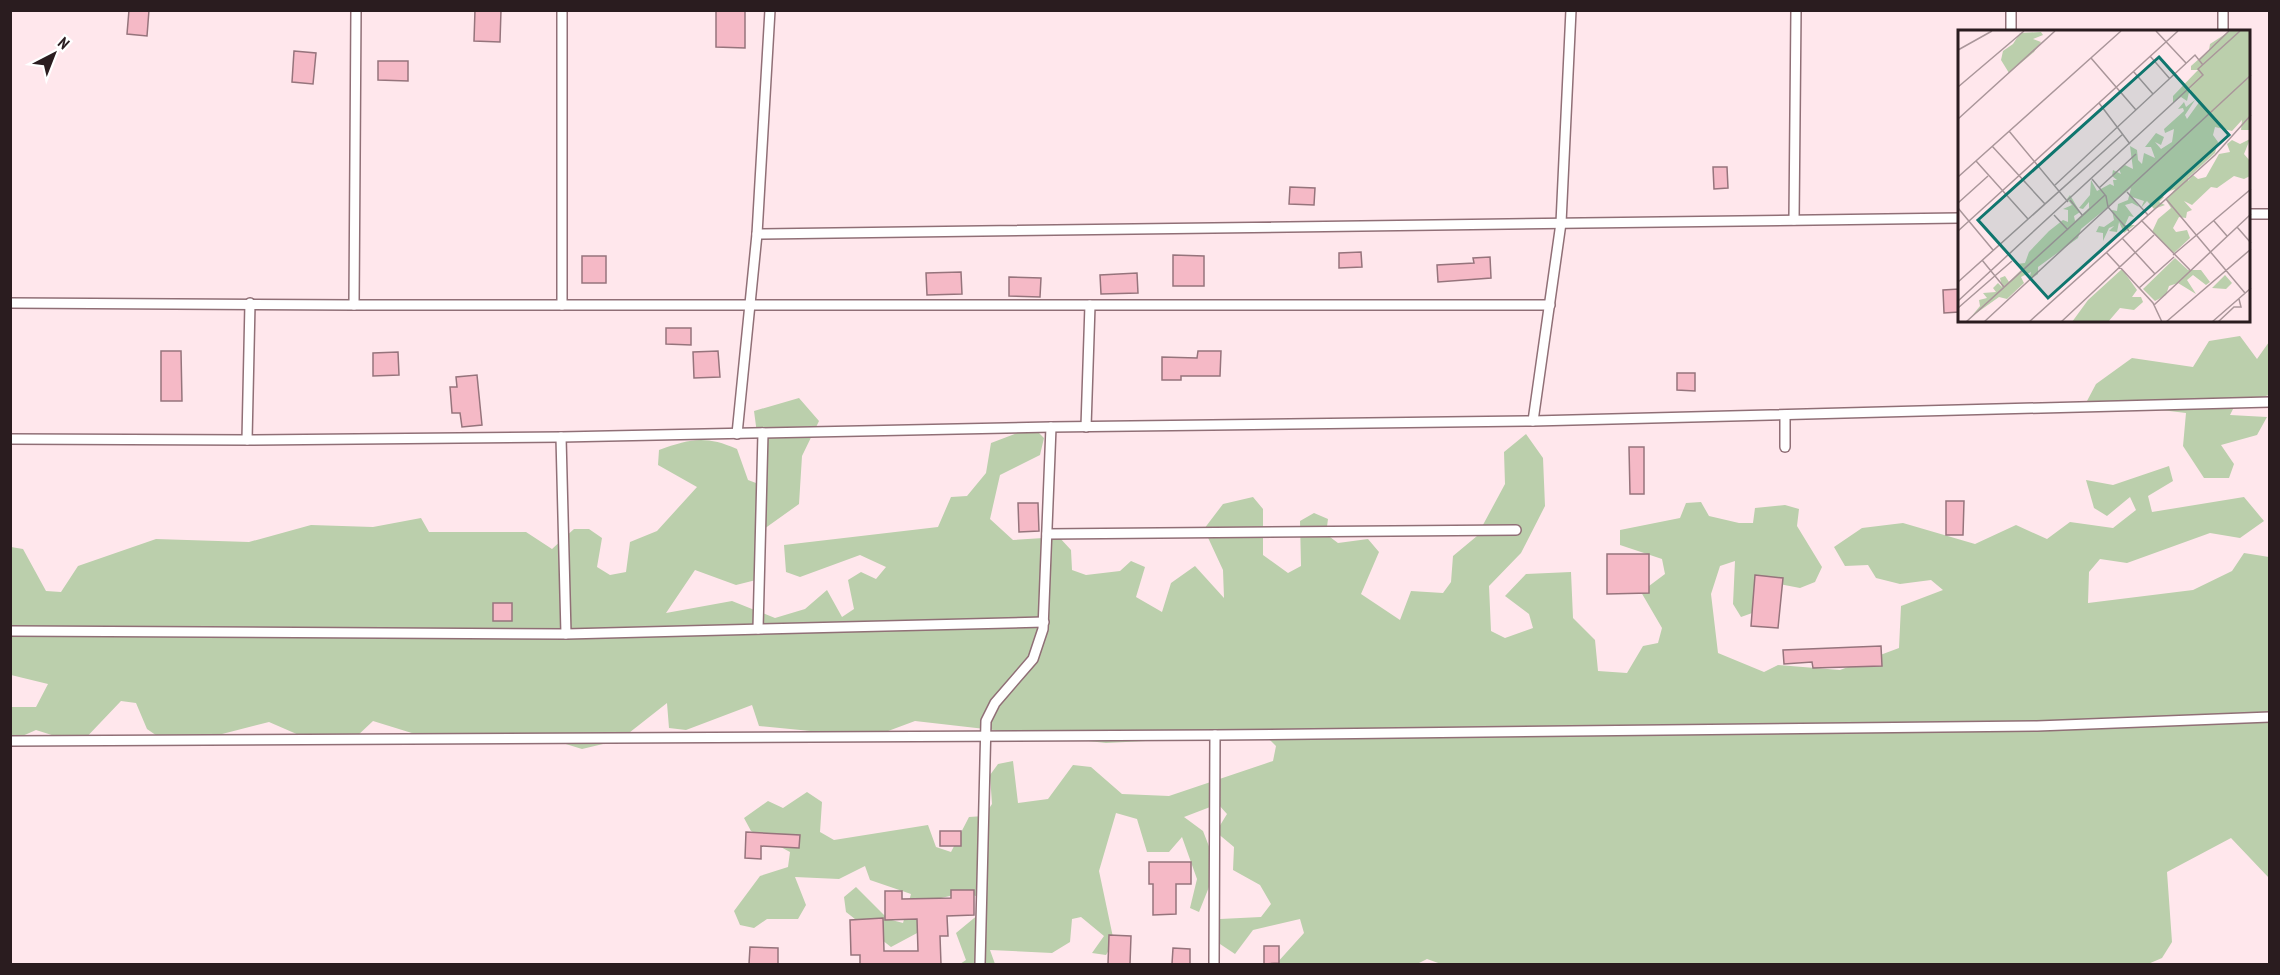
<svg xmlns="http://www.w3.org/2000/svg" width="2280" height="975" font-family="'PT Sans Narrow',sans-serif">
<rect width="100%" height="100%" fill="#ffe7ec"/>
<g fill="#bbcfac">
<path d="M 2240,336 L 2257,359 L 2269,342 L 2269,395 L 2235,405 L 2230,415 L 2267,417 L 2257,435 L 2221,445 L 2234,464 L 2229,478 L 2204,478 L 2183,446 L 2186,413 L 2087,401 L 2096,384 L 2132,358 L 2193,367 L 2209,341 Z"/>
<path d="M 799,398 L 819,421 L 802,456 L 799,504 L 764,529 L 764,578 L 736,585 L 695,570 L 666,613 L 732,601 L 775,618 L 805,609 L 827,590 L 842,617 L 854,609 L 848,580 L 861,572 L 876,579 L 886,567 L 860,555 L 800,577 L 786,572 L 784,545 L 938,527 L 951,497 L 967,496 L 986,473 L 991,443 L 1033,427 L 1044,438 L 1040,455 L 1000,475 L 990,519 L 1013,540 L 1059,537 L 1071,550 L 1072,570 L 1086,575 L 1120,571 L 1131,561 L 1145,567 L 1136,597 L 1162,612 L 1171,583 L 1195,566 L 1224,598 L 1223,570 L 1204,529 L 1223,504 L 1253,497 L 1263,509 L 1263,555 L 1288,573 L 1301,566 L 1300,521 L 1314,513 L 1328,519 L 1326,534 L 1338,543 L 1368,539 L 1379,552 L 1361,594 L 1400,620 L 1411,591 L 1443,593 L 1451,582 L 1453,556 L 1477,536 L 1505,484 L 1504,452 L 1526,434 L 1543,458 L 1545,506 L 1521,553 L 1489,586 L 1491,631 L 1505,638 L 1533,628 L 1529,614 L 1505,596 L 1526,574 L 1571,572 L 1573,618 L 1595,640 L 1598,671 L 1627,673 L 1643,646 L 1658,643 L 1662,628 L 1641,592 L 1665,574 L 1662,559 L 1620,545 L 1620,530 L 1680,518 L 1686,503 L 1701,502 L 1709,516 L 1739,523 L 1753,523 L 1755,508 L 1785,505 L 1799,509 L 1797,526 L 1822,567 L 1815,582 L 1800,588 L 1758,580 L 1755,612 L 1741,617 L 1733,604 L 1735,561 L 1720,566 L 1711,594 L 1718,653 L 1764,672 L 1778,665 L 1840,670 L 1899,648 L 1901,606 L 1943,590 L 1931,580 L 1900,584 L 1876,578 L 1868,565 L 1845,566 L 1834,547 L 1862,528 L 1903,523 L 1975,544 L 2016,525 L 2047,539 L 2070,522 L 2113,528 L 2136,510 L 2130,497 L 2107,516 L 2094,508 L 2086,480 L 2113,485 L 2169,466 L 2173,481 L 2148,496 L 2152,512 L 2244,497 L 2264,521 L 2240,538 L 2210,533 L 2127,563 L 2100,559 L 2089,572 L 2088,603 L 2193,590 L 2232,571 L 2244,553 L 2269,557 L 2269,878 L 2231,838 L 2167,872 L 2172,942 L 2162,958 L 2148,964 L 1441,964 L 1427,959 L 1417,964 L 1276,964 L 1304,933 L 1300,919 L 1253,930 L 1235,954 L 1211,938 L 1220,919 L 1261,917 L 1271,904 L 1260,885 L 1233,870 L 1234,847 L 1216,832 L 1227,814 L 1218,804 L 1184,817 L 1203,831 L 1217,867 L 1199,912 L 1190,908 L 1197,879 L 1182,837 L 1169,852 L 1147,852 L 1137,819 L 1116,813 L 1099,871 L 1114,942 L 1106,955 L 1092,953 L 1104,936 L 1081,917 L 1072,919 L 1070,942 L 1052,953 L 990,950 L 995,964 L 960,964 L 966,960 L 956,933 L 979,914 L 982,899 L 967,892 L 924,902 L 919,932 L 891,947 L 846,912 L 844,897 L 856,887 L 888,919 L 903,923 L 911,894 L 870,880 L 865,866 L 839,879 L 795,877 L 806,905 L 798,919 L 767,919 L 754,928 L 740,925 L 734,911 L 760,876 L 788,867 L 790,852 L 751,831 L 744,818 L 768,801 L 783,808 L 807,792 L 822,802 L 820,832 L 834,840 L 928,825 L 936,847 L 951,852 L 969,817 L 984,816 L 992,804 L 990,775 L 998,764 L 1013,761 L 1018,803 L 1048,799 L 1073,765 L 1091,767 L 1122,794 L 1169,796 L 1273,761 L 1276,746 L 1265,735 L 1106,743 L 915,721 L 872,737 L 759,726 L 752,705 L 686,730 L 669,728 L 667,703 L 620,740 L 582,749 L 556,741 L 441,742 L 373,721 L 356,737 L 315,742 L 269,722 L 191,742 L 160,738 L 147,729 L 136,703 L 121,701 L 80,744 L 36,730 L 11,741 L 11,707 L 36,707 L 48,684 L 11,675 L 11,547 L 23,549 L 46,591 L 61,592 L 78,566 L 156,539 L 249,542 L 311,525 L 373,527 L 421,518 L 429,532 L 526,532 L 552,549 L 574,529 L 589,529 L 602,538 L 597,567 L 610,575 L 626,572 L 630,542 L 657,531 L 697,487 L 658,465 L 659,450 C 690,439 705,435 737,449 L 748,480 L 764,486 L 754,411 Z"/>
</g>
<g fill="#f5b9c6" stroke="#96747c" stroke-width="1.5">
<path d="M 129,10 L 149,10 L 147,36 L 127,34 Z"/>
<path d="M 475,10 L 501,10 L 500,42 L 474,41 Z"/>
<path d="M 716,10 L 745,10 L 745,48 L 716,47 Z"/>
<path d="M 294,51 L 316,53 L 313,84 L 292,82 Z"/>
<path d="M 378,61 L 408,61 L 408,81 L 378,80 Z"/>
<path d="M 1713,167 L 1727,167 L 1728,188 L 1714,189 Z"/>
<path d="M 1290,187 L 1315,188 L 1314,205 L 1289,204 Z"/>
<path d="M 1361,252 L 1362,267 L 1339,268 L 1339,253 Z"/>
<path d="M 1173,255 L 1204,256 L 1204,286 L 1173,286 Z"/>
<rect x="582" y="256" width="24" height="27"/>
<path d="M 1490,257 L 1491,278 L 1438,282 L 1437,265 L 1474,263 L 1473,258 Z"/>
<path d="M 961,272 L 962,294 L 927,295 L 926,273 Z"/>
<path d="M 1137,273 L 1138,293 L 1101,294 L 1100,275 Z"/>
<path d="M 1009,277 L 1041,278 L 1040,297 L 1009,296 Z"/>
<path d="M 1959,289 L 1959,312 L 1944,313 L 1943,290 Z"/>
<path d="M 666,328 L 691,328 L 691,345 L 666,344 Z"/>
<path d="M 161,351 L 181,351 L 182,401 L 161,401 Z"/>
<path d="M 718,351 L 720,377 L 694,378 L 693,352 Z"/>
<path d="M 1198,351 L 1221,351 L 1220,376 L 1181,376 L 1181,380 L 1162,380 L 1162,357 L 1197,358 Z"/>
<path d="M 398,352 L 399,375 L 373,376 L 373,353 Z"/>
<path d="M 1677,373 L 1695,373 L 1695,391 L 1677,390 Z"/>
<path d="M 477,375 L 482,425 L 462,427 L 460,413 L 452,413 L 450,387 L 457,387 L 456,377 Z"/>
<path d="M 1629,447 L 1644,447 L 1644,494 L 1630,494 Z"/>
<path d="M 1946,501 L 1964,501 L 1963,535 L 1946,535 Z"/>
<path d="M 1018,503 L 1038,503 L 1039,531 L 1019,532 Z"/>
<path d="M 1607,554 L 1649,554 L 1649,593 L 1607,594 Z"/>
<path d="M 1755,575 L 1783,578 L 1778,628 L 1751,626 Z"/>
<rect x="493" y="603" width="19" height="18"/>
<path d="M 1881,646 L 1882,666 L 1813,668 L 1812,662 L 1784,664 L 1783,650 Z"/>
<rect x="940" y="831" width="21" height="15"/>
<path d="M 746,832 L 800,835 L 799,848 L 761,846 L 761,859 L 745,858 Z"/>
<path d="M 1149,862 L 1191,862 L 1191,884 L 1176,884 L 1176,914 L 1153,915 L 1153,884 L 1149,884 Z"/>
<path d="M 951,890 L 974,890 L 974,915 L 947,916 L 948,936 L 940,936 L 941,964 L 860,964 L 860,955 L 851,955 L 850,920 L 883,918 L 884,951 L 918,951 L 917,919 L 885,920 L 885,891 L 902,891 L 902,899 L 951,898 Z"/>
<path d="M 1109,935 L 1131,936 L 1130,964 L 1108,964 Z"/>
<path d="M 1264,946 L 1279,946 L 1279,963 L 1264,964 Z"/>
<path d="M 750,947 L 778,948 L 778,964 L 749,964 Z"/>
<path d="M 1173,948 L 1190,949 L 1190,964 L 1172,964 Z"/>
</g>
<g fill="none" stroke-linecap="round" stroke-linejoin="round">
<defs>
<g id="service">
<path d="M 562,10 L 562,305"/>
<path d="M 2011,32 L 2011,10"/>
<path d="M 2223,32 L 2223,10"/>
<path d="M 2248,214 L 2270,214"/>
<path d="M 1794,220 L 1796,10"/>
<path d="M 757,234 L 1959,218"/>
<path d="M 10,303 L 354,305 L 1550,305"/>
<path d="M 354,305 L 356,10"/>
<path d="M 1533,421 L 1561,223 L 1571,10"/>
<path d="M 1086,427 L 1090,305"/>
<path d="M 737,434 L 757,234 L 770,10"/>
<path d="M 561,437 L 566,634"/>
<path d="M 10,439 L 247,440 L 561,437 L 1051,427 L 1533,421 L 2270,402"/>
<path d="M 247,440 L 250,303"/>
<path d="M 1785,447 L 1785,415"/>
<path d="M 1047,534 L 1516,530"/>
<path d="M 758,629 L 763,433"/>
<path d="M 10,631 L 566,634 L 1044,622"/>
<path d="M 10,741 L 1215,735 L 2037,726 L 2270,717"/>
<path d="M 980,964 L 986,721 L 995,703 L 1033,659 L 1043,629 L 1051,427"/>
<path d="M 1214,964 L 1215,735"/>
</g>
</defs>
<use href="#service" stroke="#906f76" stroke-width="12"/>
<use href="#service" stroke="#fff" stroke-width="9"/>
</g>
<g transform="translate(1958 30)">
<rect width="292" height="292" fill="#ffe7ec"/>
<path d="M 272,1 L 292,1 L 292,100 L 283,100 L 284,90 L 274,101 L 257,97 L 255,105 L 260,112 L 257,123 L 230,148 L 230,151 L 235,145 L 240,149 L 248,147 L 261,124 L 272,122 L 269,114 L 274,110 L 282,114 L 292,109 L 286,124 L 292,131 L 292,146 L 286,149 L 276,146 L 259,158 L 253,157 L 234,175 L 226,171 L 234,180 L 229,182 L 228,188 L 221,187 L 215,198 L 218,202 L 229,200 L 232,208 L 216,223 L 194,202 L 200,189 L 213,178 L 208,170 L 217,159 L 202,165 L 206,167 L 201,172 L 207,175 L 196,179 L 189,171 L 183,178 L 186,171 L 174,167 L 181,177 L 174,173 L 167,175 L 176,187 L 171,186 L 167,195 L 177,195 L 166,203 L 161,192 L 159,202 L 151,201 L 156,196 L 151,198 L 145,211 L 145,203 L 138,202 L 141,196 L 146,197 L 156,190 L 154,180 L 159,181 L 160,174 L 170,170 L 173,158 L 123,199 L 120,208 L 80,237 L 80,244 L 71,250 L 73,242 L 63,247 L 66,253 L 49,269 L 41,267 L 13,287 L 22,276 L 21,270 L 29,268 L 25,263 L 38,262 L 35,258 L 40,253 L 44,257 L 42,248 L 47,246 L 51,252 L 64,239 L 58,234 L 67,233 L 71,222 L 91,201 L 105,190 L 110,192 L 110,180 L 105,179 L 114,175 L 109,169 L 112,165 L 122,182 L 116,186 L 117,191 L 131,178 L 131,172 L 125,179 L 121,178 L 132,165 L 133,150 L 139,161 L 152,154 L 156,156 L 155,150 L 159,150 L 154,146 L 155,140 L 163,144 L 161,139 L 167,135 L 175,139 L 172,116 L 179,120 L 180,130 L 184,134 L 186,123 L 197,128 L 193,117 L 187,117 L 198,103 L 206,107 L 203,115 L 197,112 L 203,119 L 214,112 L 216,99 L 207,103 L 206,99 L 226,81 L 225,78 L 220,79 L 226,72 L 228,77 L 237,70 L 227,85 L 229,89 L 242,71 L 234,65 L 232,58 L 229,71 L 223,67 L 215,73 L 215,66 L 240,40 L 233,40 L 233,36 L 251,20 L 252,14 ZM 83,2 L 85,5 L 75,9 L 83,12 L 76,22 L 51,43 L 43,30 L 45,21 L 55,14 L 62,3 ZM 217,228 L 230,240 L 243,240 L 252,252 L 248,255 L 235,245 L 229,250 L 238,264 L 220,253 L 211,256 L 208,265 L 197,271 L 185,259 ZM 164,239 L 179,260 L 174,267 L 183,267 L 185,272 L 176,280 L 162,278 L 150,292 L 114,292 L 130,270 ZM 267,245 L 274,253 L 268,259 L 254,258 Z" fill="#bbcfac"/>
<path fill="none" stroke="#aa969a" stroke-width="1.5" d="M 198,1 L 228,33M 0,20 L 34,1M 192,26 L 212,49M 133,28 L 178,80M 241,30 L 271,1M 175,41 L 195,64M 0,57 L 66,1M 141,73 L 172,114M 0,89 L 97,1M 51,101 L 110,172M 34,116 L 87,174M 18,131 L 70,189M 0,147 L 163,1M 134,149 L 148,166 L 150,177 L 171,201M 97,155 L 237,25 L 245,35M 141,158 L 178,124M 169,162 L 190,185M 208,169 L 287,263M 112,170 L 125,186M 0,173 L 30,146M 0,178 L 35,220M 96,185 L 110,200M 183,190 L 232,240M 256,191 L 269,206M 279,197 L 293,213M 0,201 L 220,1M 164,208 L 197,244M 148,222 L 195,273 L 204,292M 215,225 L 293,159M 24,230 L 46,257M 0,252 L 165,104M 181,258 L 216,227M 0,271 L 215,73 L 245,45 L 240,39 L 282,1M 196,275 L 293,184M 0,278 L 54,231M 8,292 L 147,165M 26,292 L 293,45M 71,292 L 257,125 L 293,85M 103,292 L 196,205M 208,292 L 293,219M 254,292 L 293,258M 260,292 L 276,277 L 283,277 L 281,269"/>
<path fill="#0f766e" fill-opacity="0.15" stroke="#0f766e" stroke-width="3" d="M 201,27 L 271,105 L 90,268 L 20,190 Z"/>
<rect width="292" height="292" fill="none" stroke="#2a1c1f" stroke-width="3"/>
</g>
<rect width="2280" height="975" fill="none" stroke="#2a1c1f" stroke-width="24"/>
<g transform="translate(54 54) rotate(42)" stroke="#ffffff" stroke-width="4.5" paint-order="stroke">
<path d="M0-4.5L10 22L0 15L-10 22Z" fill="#2a1c1f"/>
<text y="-9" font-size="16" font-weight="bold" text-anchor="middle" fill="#2a1c1f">N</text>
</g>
</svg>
